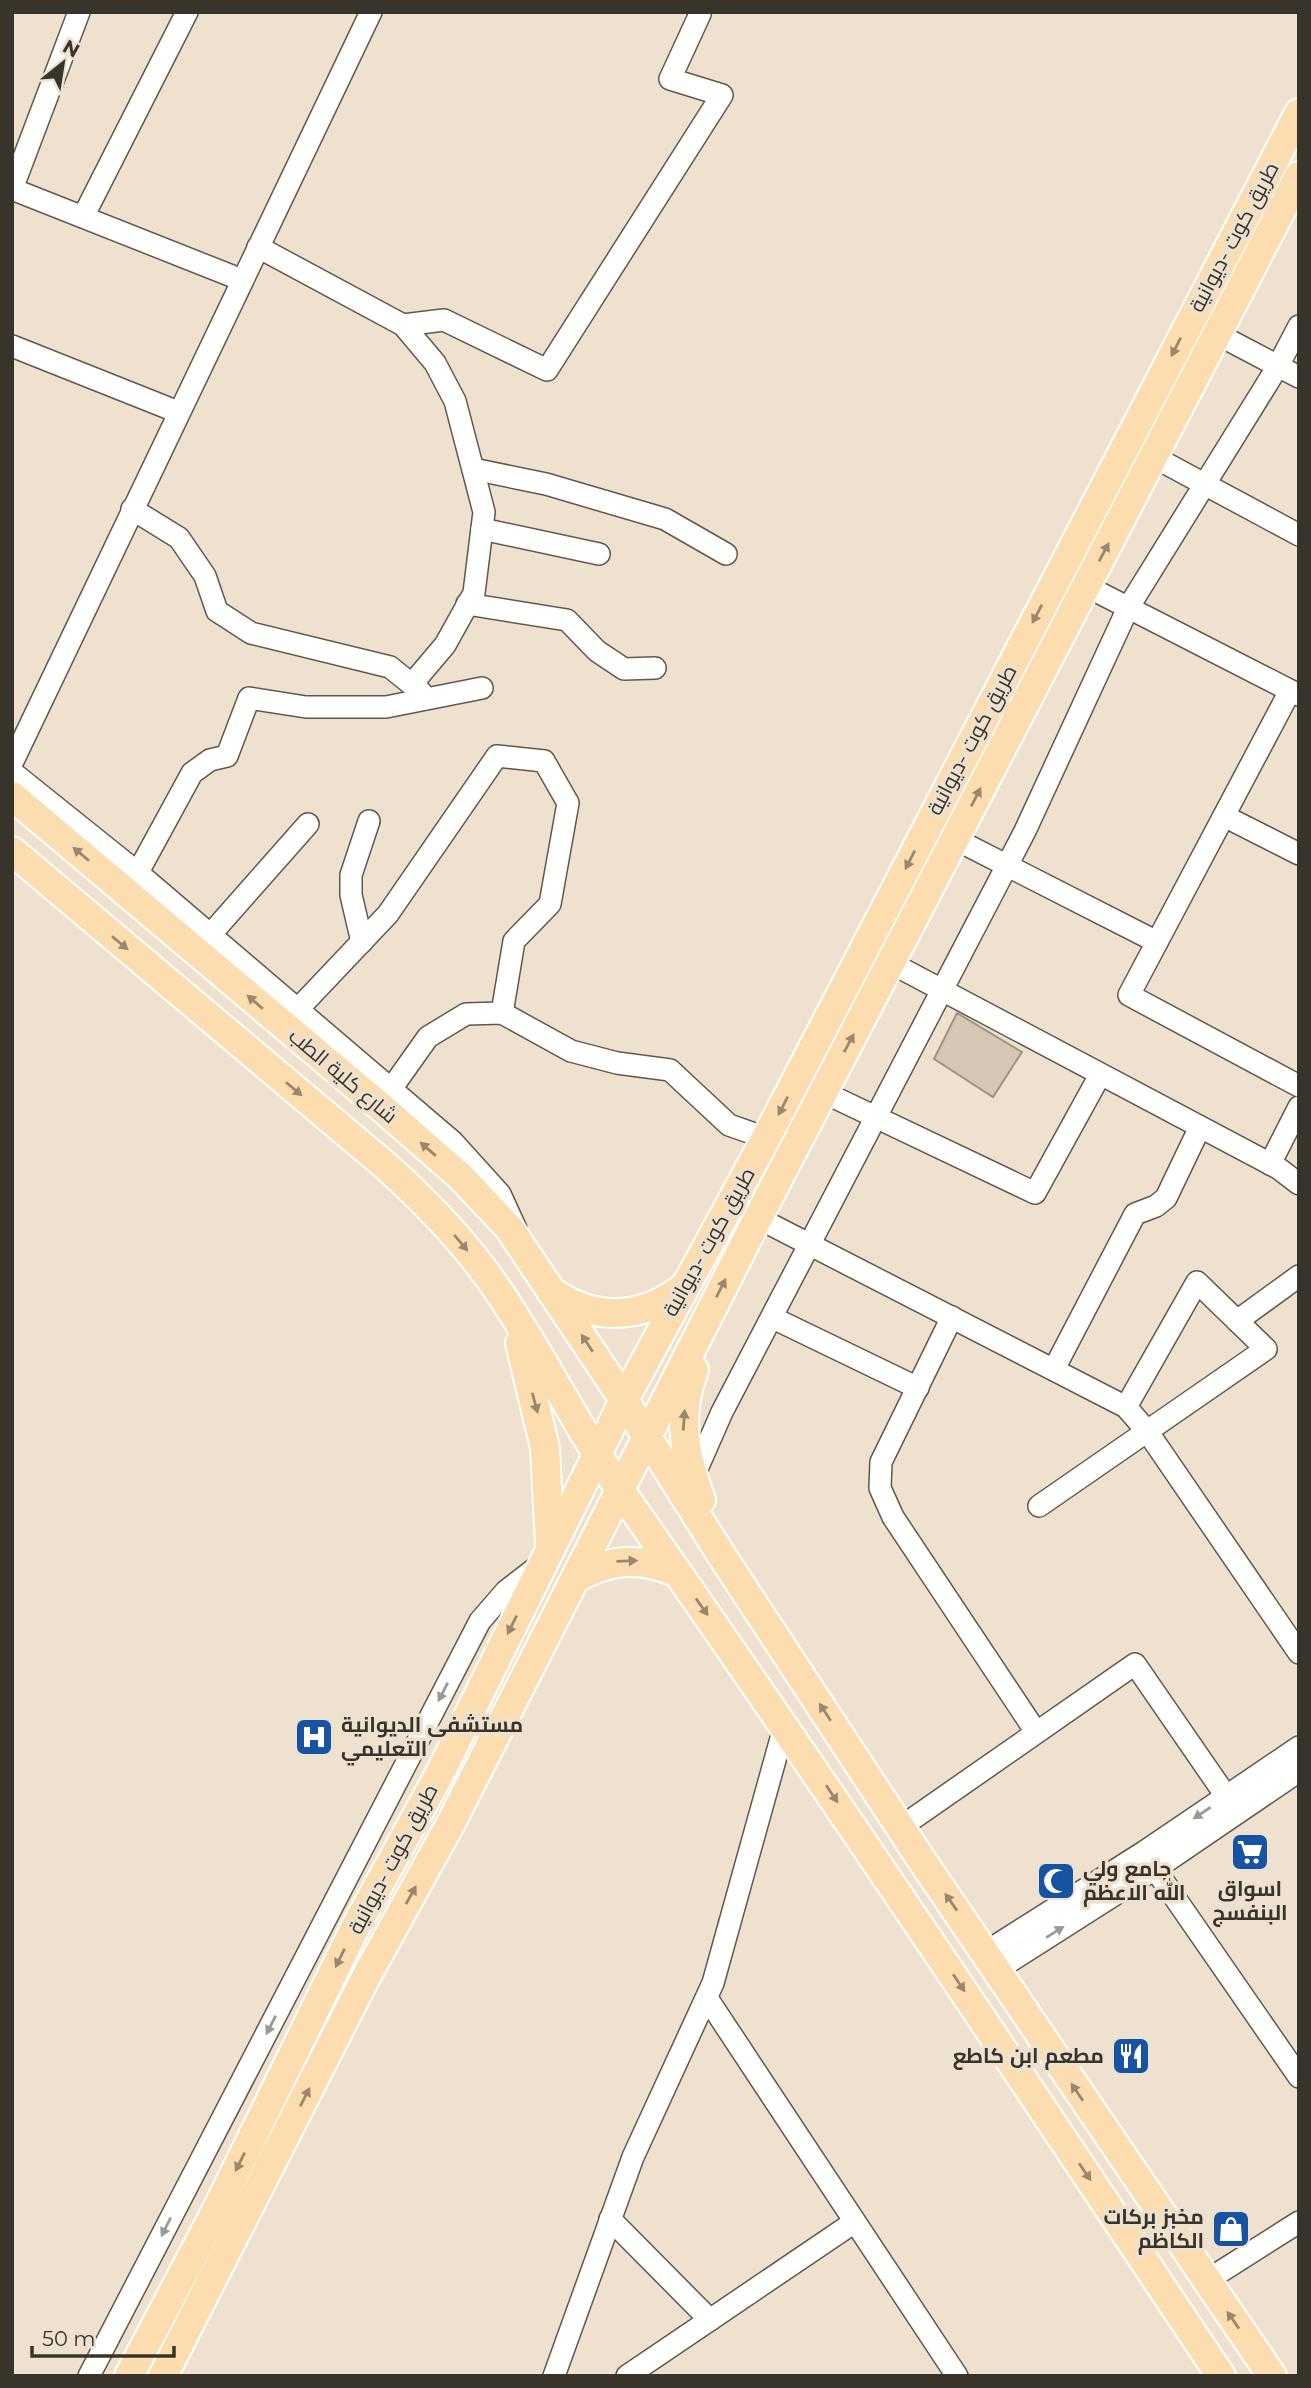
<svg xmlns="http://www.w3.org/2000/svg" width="1311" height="2388" font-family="Montserrat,Cairo,sans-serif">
<rect width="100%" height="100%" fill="#eee1cf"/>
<path fill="#d4c7b5" stroke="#9f9382" stroke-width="2" d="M 957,1013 L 1022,1052 L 993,1097 L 934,1059 Z"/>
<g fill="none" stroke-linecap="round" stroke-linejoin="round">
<defs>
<g id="minor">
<path d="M 79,12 L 12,189 L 242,280"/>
<path d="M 83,217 L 187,12"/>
<path d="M 258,247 L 403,325 L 435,363 L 455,401 L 484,512 L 474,593 L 445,645 L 412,684"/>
<path d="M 403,325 L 444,320 L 547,370 L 722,95 L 670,79 L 700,14 L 698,12"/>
<path d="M 1217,334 L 1299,377"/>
<path d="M 12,346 L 178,412"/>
<path d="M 1154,457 L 1299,535"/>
<path d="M 473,469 L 546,484 L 665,519 L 726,554"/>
<path d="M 132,509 L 179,538 L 205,576 L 217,611 L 251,633 L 390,667 L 421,692"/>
<path d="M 482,529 L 599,554"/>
<path d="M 1086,586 L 1299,695"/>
<path d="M 467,604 L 567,620 L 597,651 L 624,669 L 655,668"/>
<path d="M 1290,691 L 1129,995 L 1299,1086"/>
<path d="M 12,763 L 371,12"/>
<path d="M 12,772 L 138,873 L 453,1142 L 500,1194 L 516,1229"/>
<path d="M 1224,816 L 1299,854"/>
<path d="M 955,839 L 1157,942"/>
<path d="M 131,885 L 192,773 L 210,760 L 227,756 L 249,698 L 306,707 L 386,707 L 482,688"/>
<path d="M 210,935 L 308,824"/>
<path d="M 362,942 L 351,895 L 351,875 L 369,821"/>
<path d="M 891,963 L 1278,1168 L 1299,1184"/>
<path d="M 298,1009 L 388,914 L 497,756 L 544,761 L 568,803 L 550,904 L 514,941 L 502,1013"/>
<path d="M 391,1089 L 428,1037 L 466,1014 L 502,1013 L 571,1051 L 617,1063 L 670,1070 L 729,1125 L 766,1138"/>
<path d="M 823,1092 L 1035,1193 L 1100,1075"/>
<path d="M 1270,1164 L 1299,1107"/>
<path d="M 758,1218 L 1126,1407 L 1147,1431 L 1299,1653"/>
<path d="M 952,1317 L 881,1462 L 880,1488 L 893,1517 L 1036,1732"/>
<path d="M 773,1318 L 918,1388"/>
<path d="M 1237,1321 L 1299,1276"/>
<path d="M 1054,1369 L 1135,1214 L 1156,1206 L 1166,1198 L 1200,1127"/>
<path d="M 693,1478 L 722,1412 L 1025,831 L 1128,608 L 1278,366 L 1299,326"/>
<path d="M 1039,1506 L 1266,1349 L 1197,1282 L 1126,1407"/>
<path d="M 901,1827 L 1135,1664 L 1226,1796"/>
<path d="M 1155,1869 L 1299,2077"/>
<path d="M 986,1952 L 1144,1852 L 1299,1747"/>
<path d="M 998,1969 L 1155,1869 L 1299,1771"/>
<path d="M 707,1998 L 957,2376"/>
<path d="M 610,2219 L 710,2320"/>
<path d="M 1206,2281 L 1299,2222"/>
<path d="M 89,2376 L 480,1621 L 506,1591 L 541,1564"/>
<path d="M 554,2376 L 633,2157 L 713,1983 L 785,1724"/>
<path d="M 627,2376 L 853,2223"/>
</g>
<g id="major">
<path d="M 12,796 L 382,1108 L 461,1177 L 509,1228 L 624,1400 L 722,1556 L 923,1862 L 1272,2376"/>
<path d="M 12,851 L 386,1166 C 426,1202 464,1241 495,1286 C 543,1355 579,1432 627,1500 C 829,1789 1025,2082 1221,2376"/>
<path d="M 554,1293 C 596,1322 644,1319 684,1287"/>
<path d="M 520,1343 L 545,1448 L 550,1544"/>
<path d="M 694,1370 C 676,1416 685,1456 701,1500"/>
<path d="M 576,1578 C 612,1558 641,1557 678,1573"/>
<path d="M 129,2376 L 216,2211 L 355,1928 L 439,1775 L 624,1400 L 766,1138 L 1299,113"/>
<path d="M 163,2376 L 366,1977 L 451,1823 L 758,1218 L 1299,176"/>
</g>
</defs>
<use href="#minor" stroke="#635848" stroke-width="24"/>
<use href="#major" stroke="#fff" stroke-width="32"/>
<use href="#minor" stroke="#fff" stroke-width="21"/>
<use href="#major" stroke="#fbddaf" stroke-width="28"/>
</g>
<defs><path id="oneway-solid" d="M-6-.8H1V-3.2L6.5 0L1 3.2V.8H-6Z" transform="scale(1.75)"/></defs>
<g fill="#9a886e">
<use href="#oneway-solid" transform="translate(1176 347) rotate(117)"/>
<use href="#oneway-solid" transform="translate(1104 552) rotate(-62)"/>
<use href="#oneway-solid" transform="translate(1037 614) rotate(118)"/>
<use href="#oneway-solid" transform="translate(976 797) rotate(-63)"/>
<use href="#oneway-solid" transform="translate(81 854) rotate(-140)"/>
<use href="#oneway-solid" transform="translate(910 860) rotate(117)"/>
<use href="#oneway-solid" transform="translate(120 943) rotate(40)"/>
<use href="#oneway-solid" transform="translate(255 1002) rotate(-139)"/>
<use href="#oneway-solid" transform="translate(849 1043) rotate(-62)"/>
<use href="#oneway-solid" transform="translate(294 1089) rotate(40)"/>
<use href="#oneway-solid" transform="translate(783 1106) rotate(117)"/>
<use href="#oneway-solid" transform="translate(428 1149) rotate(-139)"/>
<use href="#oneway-solid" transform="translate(461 1243) rotate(50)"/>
<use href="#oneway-solid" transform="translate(721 1288) rotate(-63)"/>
<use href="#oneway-solid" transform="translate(587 1343) rotate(-123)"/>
<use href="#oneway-solid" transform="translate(535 1403) rotate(75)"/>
<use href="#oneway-solid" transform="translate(684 1420) rotate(-86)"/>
<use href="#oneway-solid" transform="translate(627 1561) rotate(-2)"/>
<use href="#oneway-solid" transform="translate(702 1607) rotate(55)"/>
<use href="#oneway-solid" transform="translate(512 1625) rotate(116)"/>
<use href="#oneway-solid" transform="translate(825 1712) rotate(-123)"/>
<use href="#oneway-solid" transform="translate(832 1794) rotate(56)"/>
<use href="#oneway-solid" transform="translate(411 1895) rotate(-61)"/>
<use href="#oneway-solid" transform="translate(951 1902) rotate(-125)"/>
<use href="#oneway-solid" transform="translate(340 1958) rotate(116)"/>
<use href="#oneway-solid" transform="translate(959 1983) rotate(56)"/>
<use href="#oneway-solid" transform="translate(1077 2092) rotate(-124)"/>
<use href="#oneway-solid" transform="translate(305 2097) rotate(-63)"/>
<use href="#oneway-solid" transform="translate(240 2162) rotate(116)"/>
<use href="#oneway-solid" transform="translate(1085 2172) rotate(56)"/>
<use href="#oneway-solid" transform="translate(1233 2320) rotate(-125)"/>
</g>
<g fill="#9c9a96">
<use href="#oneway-solid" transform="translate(443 1692) rotate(117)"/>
<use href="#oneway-solid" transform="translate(1202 1813) rotate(146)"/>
<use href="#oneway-solid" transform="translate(1055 1932) rotate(-32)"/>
<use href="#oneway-solid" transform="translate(271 2025) rotate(117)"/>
<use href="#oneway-solid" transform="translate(166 2227) rotate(117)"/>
</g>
<defs>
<symbol id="hospital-square" viewBox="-11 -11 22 22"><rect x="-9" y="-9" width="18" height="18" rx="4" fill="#1653a3" stroke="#eee1cf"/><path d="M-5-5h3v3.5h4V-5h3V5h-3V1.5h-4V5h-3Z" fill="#fff"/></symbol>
<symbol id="supermarket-square" viewBox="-11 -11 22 22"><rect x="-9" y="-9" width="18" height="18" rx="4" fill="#1653a3" stroke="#eee1cf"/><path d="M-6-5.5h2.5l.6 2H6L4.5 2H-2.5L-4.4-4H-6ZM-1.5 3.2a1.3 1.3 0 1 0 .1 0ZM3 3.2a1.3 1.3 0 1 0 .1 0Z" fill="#fff"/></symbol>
<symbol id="mosque-square" viewBox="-11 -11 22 22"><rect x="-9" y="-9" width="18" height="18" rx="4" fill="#1653a3" stroke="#eee1cf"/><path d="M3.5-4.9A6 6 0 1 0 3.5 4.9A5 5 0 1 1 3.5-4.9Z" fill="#fff"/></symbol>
<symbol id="restaurant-square" viewBox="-11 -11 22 22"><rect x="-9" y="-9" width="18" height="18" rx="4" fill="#1653a3" stroke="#eee1cf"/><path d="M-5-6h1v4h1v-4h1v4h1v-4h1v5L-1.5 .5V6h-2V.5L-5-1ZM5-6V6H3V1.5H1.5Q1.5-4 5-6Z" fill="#fff"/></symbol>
<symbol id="shop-square" viewBox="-11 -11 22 22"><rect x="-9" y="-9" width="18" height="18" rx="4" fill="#1653a3" stroke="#eee1cf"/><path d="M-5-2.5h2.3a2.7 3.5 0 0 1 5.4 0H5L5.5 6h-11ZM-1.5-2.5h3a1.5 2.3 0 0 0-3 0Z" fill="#fff"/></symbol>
</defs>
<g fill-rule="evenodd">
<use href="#hospital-square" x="292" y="1715" width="44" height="44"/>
<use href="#supermarket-square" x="1228" y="1830" width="44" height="44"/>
<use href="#mosque-square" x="1034" y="1859" width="44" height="44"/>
<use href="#restaurant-square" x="1109" y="2034" width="44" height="44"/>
<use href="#shop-square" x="1209" y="2207" width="44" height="44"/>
</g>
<g text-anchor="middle" stroke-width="7" stroke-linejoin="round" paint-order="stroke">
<g font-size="21" fill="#38342c" stroke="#eee1cf">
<text transform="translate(1234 237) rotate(-62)" y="7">طريق كوت -ديوانية</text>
<text transform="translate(972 740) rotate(-62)" y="7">طريق كوت -ديوانية</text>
<text transform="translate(343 1076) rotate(40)" y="7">شارع كلية الطب</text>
<text transform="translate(709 1242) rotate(-61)" y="7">طريق كوت -ديوانية</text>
<text transform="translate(393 1859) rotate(-62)" y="7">طريق كوت -ديوانية</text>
</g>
<g font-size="21" font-weight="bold" fill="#38342c" stroke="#eee1cf" text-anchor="start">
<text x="341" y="1732">مستشفى الديوانية<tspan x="341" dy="24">التعليمي</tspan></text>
<text x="1083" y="1876">جامع ولي<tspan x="1083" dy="24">الله الاعظم</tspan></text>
<text x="1250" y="1896" text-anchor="middle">اسواق<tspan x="1250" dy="24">البنفسج</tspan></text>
<text x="1104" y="2063" text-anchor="end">مطعم ابن كاطع</text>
<text x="1204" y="2224" text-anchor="end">مخبز بركات<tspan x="1204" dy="24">الكاظم</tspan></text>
</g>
</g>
<rect width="1311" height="2388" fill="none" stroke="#38342c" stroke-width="28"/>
<g transform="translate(63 63) rotate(30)" stroke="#eee1cf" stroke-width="5" paint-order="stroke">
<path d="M0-5L12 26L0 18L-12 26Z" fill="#38342c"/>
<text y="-10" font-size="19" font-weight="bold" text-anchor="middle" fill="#38342c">N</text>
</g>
<path d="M32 2346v10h142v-10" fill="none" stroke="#38342c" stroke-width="3.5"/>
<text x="42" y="2346" font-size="21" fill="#38342c" stroke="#eee1cf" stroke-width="5" paint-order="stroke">50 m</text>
</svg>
